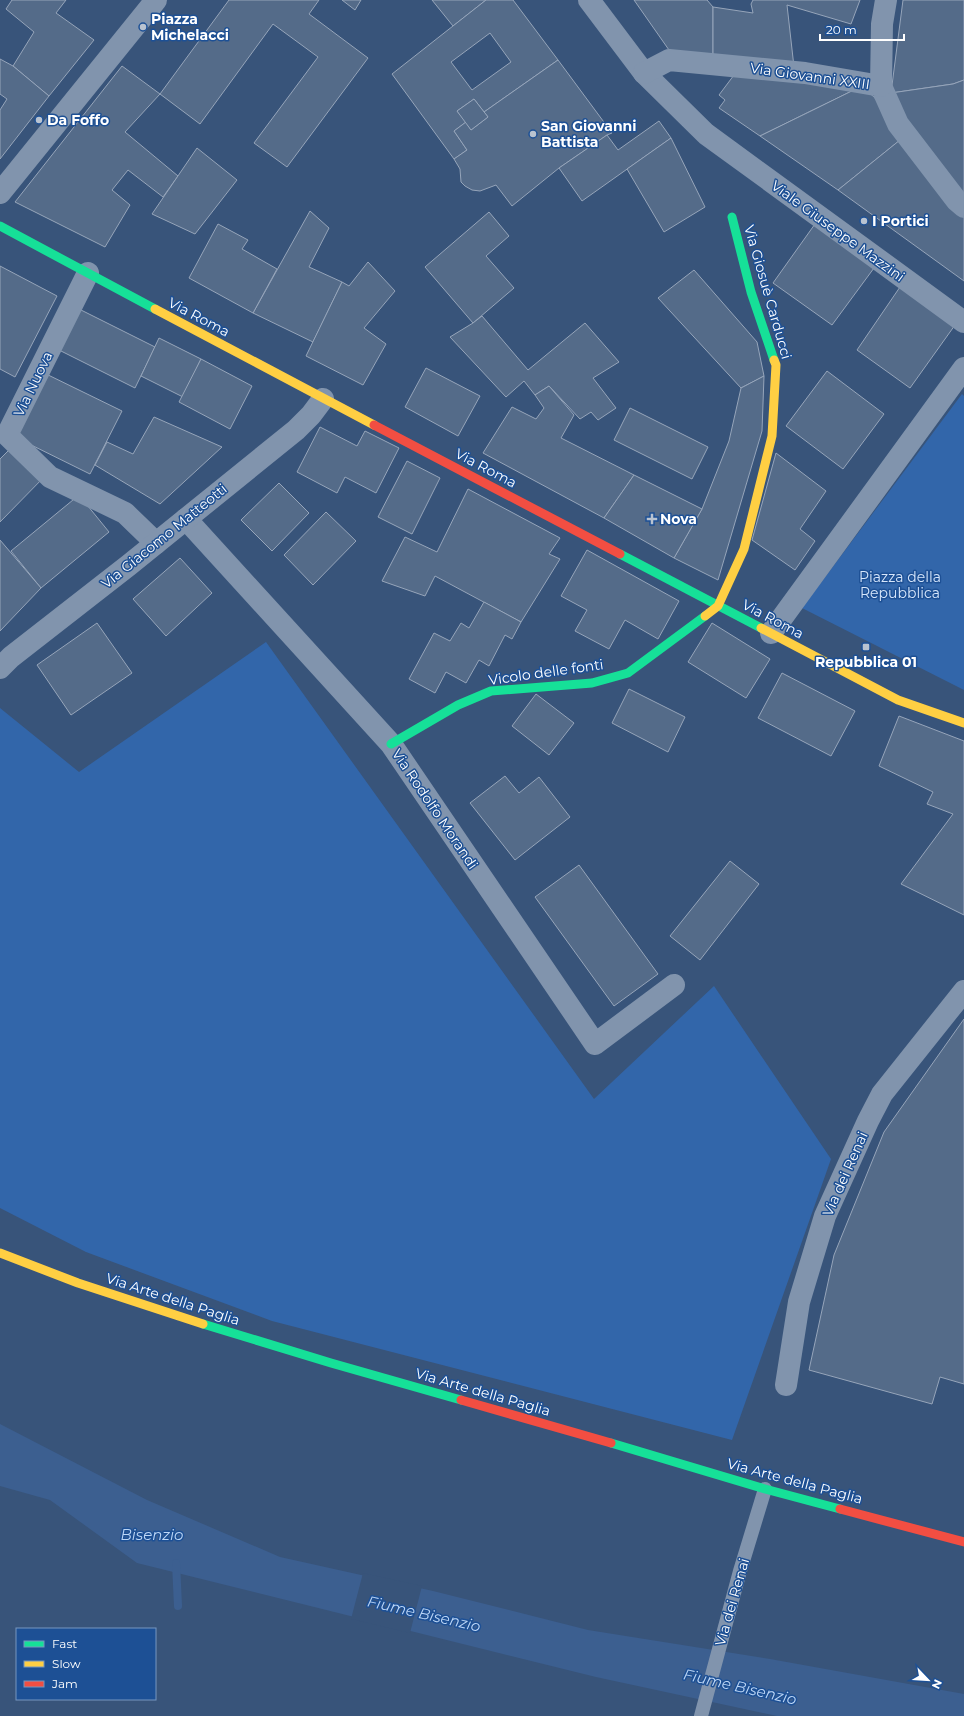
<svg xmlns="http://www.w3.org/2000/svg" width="964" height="1716" font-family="Montserrat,sans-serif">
<rect width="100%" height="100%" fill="#38547a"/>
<g fill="#3266aa">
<path d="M 962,394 L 964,396 L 964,690 L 802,608 Z"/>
<path d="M 266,642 L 594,1099 L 714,986 L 831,1159 L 732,1440 L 272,1321 L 86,1252 L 0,1208 L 0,708 L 79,772 Z"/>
</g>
<path fill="#3c5f90" d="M 0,1424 L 147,1500 L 280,1557 L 433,1591 L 588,1630 L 770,1659 L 964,1694 L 964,1716 L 777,1716 L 596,1677 L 137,1563 L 50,1500 L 0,1486 Z"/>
<path fill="#38547a" d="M 363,1573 L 422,1586 L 410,1633 L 351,1619 Z"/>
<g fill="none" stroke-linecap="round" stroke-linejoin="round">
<path stroke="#3c5f90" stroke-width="8" d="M 176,1563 L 178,1606"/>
</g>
<g fill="#546b89" stroke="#96a5ba" fill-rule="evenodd">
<path d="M 12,0 L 66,0 L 56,13 L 94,40 L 49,96 L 13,66 L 34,32 L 6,9 Z"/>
<path d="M 229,0 L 319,0 L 309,14 L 368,58 L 287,167 L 254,143 L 318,57 L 273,24 L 200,124 L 160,94 Z"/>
<path d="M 342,0 L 361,0 L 355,10 Z"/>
<path d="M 432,0 L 486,0 L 453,26 Z"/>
<path d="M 486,0 L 513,0 L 558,60 L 484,112 L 474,99 L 457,111 L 466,122 L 454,131 L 467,150 L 454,159 L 392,74 ZM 490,33 L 511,62 L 472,90 L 451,62 Z"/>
<path d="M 634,0 L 707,0 L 713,7 L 713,59 L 669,50 Z"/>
<path d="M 753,0 L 860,0 L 851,24 L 787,5 L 794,67 L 713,59 L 713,7 L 753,13 L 751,4 Z"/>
<path d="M 903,0 L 964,0 L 964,80 L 953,84 L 891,93 Z"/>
<path d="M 0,59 L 13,66 L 49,96 L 0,159 L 0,110 L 7,99 L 0,94 Z"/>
<path d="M 558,60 L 612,133 L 607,135 L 559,168 L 512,206 L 496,185 L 480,191 L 472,190 L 465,186 L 461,182 L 460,169 L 454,159 L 467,150 L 454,131 L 466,122 L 471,130 L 488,117 L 484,112 Z"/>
<path d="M 122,66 L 160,94 L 125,132 L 178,176 L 163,197 L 128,170 L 112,190 L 130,205 L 105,247 L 15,202 Z"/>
<path d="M 737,71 L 862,86 L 760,136 L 719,108 L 725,100 L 719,95 Z"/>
<path d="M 964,80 L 964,195 L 909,133 L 891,93 L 953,84 Z"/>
<path d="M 862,86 L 875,98 L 900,140 L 838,190 L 760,136 Z"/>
<path d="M 474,99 L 488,117 L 471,130 L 457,111 Z"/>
<path d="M 659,121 L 671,138 L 582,201 L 559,168 L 607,135 L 618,150 Z"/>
<path d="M 671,138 L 705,207 L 664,232 L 627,169 Z"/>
<path d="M 900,140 L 964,210 L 964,281 L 838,190 Z"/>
<path d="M 197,148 L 237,180 L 195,234 L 152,214 Z"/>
<path d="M 310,211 L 329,228 L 309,267 L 342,282 L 313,342 L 253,313 Z"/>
<path d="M 489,212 L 509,236 L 486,256 L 514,288 L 473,323 L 425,267 Z"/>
<path d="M 218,224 L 248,240 L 242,249 L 277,269 L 253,313 L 189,278 Z"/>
<path d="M 815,224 L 874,268 L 832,325 L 773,283 Z"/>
<path d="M 368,262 L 395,291 L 364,328 L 386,344 L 363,385 L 306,356 L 342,282 L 349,286 Z"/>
<path d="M 0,266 L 57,296 L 15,377 L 0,369 Z"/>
<path d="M 694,270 L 757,342 L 764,376 L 741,388 L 658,298 Z"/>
<path d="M 900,287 L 955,325 L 910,388 L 857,350 Z"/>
<path d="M 77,308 L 155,347 L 135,388 L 57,349 Z"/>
<path d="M 482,316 L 528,370 L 585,323 L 619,362 L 593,378 L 616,408 L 598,420 L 591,412 L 580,419 L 549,386 L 535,395 L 524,381 L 506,397 L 450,337 L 473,323 Z"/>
<path d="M 159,338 L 201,359 L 183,397 L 141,376 Z"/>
<path d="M 201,359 L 252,386 L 230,429 L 179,402 Z"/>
<path d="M 426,368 L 480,396 L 458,436 L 405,407 Z"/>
<path d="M 827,371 L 884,414 L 843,469 L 786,426 Z"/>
<path d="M 42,372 L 122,411 L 90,474 L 11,435 Z"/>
<path d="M 764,376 L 762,431 L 718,580 L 674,558 L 702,509 L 729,441 L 741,388 Z"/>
<path d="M 549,386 L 574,415 L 561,438 L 634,475 L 604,518 L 483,453 L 512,407 L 536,419 L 544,408 L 535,395 Z"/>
<path d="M 630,408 L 708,447 L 692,479 L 614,440 Z"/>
<path d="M 154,417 L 222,447 L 160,504 L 95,465 L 107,442 L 133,454 Z"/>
<path d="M 320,427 L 357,446 L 365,431 L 399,448 L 376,493 L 345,477 L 337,493 L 297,472 Z"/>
<path d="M 15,444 L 47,474 L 0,522 L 0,459 Z"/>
<path d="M 776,453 L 826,491 L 800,529 L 815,541 L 795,570 L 752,540 Z"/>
<path d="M 407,461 L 440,478 L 412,534 L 378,517 Z"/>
<path d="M 634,475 L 702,509 L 674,558 L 604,518 Z"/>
<path d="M 279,483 L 309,513 L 272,551 L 241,520 Z"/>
<path d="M 468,489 L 560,538 L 549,554 L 560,559 L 521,622 L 435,576 L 425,596 L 382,581 L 405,537 L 437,552 Z"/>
<path d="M 79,495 L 109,532 L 41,588 L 11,551 Z"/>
<path d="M 326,512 L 356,541 L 313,585 L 284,555 Z"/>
<path d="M 0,540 L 41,588 L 0,631 Z"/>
<path d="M 587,550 L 679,601 L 658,639 L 625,620 L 609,649 L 575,631 L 587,610 L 561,596 Z"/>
<path d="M 180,558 L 212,593 L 166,636 L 133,599 Z"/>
<path d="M 484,602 L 521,622 L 512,639 L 505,635 L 489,666 L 479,660 L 466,683 L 446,672 L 435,693 L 409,679 L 434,633 L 450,641 L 461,623 L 469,628 Z"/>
<path d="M 97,623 L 132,673 L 71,715 L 37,665 Z"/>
<path d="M 712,623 L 770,659 L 746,698 L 688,662 Z"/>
<path d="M 782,673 L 855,711 L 831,756 L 758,718 Z"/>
<path d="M 629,689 L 685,717 L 668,752 L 612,723 Z"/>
<path d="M 536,694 L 574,723 L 549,755 L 512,726 Z"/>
<path d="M 899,716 L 964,741 L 964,915 L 901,884 L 953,814 L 927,804 L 933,792 L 879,766 Z"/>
<path d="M 505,776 L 519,793 L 539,777 L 570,817 L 515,860 L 470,803 Z"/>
<path d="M 730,861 L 759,884 L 700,960 L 670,936 Z"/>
<path d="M 579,865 L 658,974 L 614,1006 L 535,897 Z"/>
<path d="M 964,1019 L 964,1384 L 940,1377 L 932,1404 L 809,1370 L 834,1255 L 884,1132 Z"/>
</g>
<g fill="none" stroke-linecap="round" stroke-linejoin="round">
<path stroke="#8194ad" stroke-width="14" d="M 701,1716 L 740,1571 L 765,1489"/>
<g stroke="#8194ad" stroke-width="22">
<path d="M 589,0 L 644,73 L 706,134 L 964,322"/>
<path d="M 644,73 L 669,60 L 805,73 L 881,86 L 898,124 L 957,201 L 964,207"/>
<path d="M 881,86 L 882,24 L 886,0"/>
<path d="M 0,193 L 156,0"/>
<path d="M 88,273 L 7,435 L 50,477 L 125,513 L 156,543"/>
<path d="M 186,519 L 391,744 L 595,1044 L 674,985"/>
<path d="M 771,633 L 964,368"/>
<path d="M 0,668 L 11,657 L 129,565 L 296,430 L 311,415 L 323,399"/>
<path d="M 786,1385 L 799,1302 L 825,1216 L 868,1121 L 882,1094 L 964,991"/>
</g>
<g stroke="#16e098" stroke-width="9">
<path d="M 732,217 L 751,292 L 774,360"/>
<path d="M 0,226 L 155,309"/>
<path d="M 620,554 L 761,628"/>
<path d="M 391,744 L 458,705 L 491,691 L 592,683 L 628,673 L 705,616"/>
<path d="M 203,1324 L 331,1363 L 461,1400"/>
<path d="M 611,1443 L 765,1489 L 840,1509"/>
</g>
<g stroke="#ffcf43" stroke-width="9">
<path d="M 155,309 L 374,425"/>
<path d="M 705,616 L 718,606 L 744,549 L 772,436 L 776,365 L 774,360"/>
<path d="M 761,628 L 898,700 L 964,723"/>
<path d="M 0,1253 L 78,1283 L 203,1324"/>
</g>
<g stroke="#f24e42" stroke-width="9">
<path d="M 374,425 L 620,554"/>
<path d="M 461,1400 L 611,1443"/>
<path d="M 840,1509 L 964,1542"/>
</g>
</g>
<g fill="#b9c3d0" stroke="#1d5095" stroke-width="1.5">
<circle cx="143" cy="27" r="4"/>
<circle cx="39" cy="120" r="4"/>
<circle cx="533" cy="134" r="4"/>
<circle cx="864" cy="221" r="4"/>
<path d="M650 513h4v4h4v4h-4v4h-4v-4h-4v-4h4z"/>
<rect x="862" y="643" width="8" height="8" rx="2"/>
</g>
<g text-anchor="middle" stroke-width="3" stroke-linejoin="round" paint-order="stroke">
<g font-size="14" font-weight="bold" fill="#fff" stroke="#1d5095" text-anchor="start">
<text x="151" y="24">Piazza<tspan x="151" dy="16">Michelacci</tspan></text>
<text x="47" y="125">Da Foffo</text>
<text x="541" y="131">San Giovanni<tspan x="541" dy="16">Battista</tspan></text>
<text x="872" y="226">I Portici</text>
<text x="660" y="524">Nova</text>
<text x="866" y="667" text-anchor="middle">Repubblica 01</text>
</g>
<g font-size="14" fill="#fff" stroke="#1d5095">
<text transform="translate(810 76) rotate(8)" y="5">Via Giovanni XXIII</text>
<text transform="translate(838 231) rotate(36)" y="5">Viale Giuseppe Mazzini</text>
<text transform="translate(768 292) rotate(74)" y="5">Via Giosuè Carducci</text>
<text transform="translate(199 317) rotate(28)" y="5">Via Roma</text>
<text transform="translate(33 384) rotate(-64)" y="5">Via Nuova</text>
<text transform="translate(486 468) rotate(28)" y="5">Via Roma</text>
<text transform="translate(164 536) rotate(-39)" y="5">Via Giacomo Matteotti</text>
<text transform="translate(773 619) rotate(28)" y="5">Via Roma</text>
<text transform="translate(546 672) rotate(-8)" y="5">Vicolo delle fonti</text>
<text transform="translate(435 809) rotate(56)" y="5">Via Rodolfo Morandi</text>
<text transform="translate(845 1174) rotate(-66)" y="5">Via dei Renai</text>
<text transform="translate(173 1299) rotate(18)" y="5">Via Arte della Paglia</text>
<text transform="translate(483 1392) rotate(16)" y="5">Via Arte della Paglia</text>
<text transform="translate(795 1481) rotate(15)" y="5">Via Arte della Paglia</text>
<text transform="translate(732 1602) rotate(-74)" y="5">Via dei Renai</text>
</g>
<g font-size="14" fill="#d6e6fb" stroke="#1d5095">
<text x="900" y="582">Piazza della<tspan x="900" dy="16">Repubblica</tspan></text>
</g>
<g font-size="15" font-style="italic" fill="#bcd6f6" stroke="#1d5095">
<text x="152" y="1540">Bisenzio</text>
<text transform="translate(424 1614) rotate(13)" y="5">Fiume Bisenzio</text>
<text transform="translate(740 1687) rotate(13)" y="5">Fiume Bisenzio</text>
</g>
</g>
<rect x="16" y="1628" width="140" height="72" fill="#1d5095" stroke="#7796bf"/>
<rect x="24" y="1641" width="20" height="6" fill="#16e098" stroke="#7796bf"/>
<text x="52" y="1648" font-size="12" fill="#ffffff">Fast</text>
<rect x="24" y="1661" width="20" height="6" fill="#ffcf43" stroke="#7796bf"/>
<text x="52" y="1668" font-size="12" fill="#ffffff">Slow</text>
<rect x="24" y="1681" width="20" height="6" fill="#f24e42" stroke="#7796bf"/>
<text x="52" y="1688" font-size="12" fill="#ffffff">Jam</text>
<g transform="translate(928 1680) rotate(115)" stroke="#1d5095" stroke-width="3" paint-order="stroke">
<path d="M0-3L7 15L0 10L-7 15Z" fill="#ffffff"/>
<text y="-6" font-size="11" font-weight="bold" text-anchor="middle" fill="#ffffff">N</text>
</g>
<path d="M820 34v6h84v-6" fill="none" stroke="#ffffff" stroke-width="2"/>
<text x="826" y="34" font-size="12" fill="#ffffff" stroke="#1d5095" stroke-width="3" paint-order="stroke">20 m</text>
</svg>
